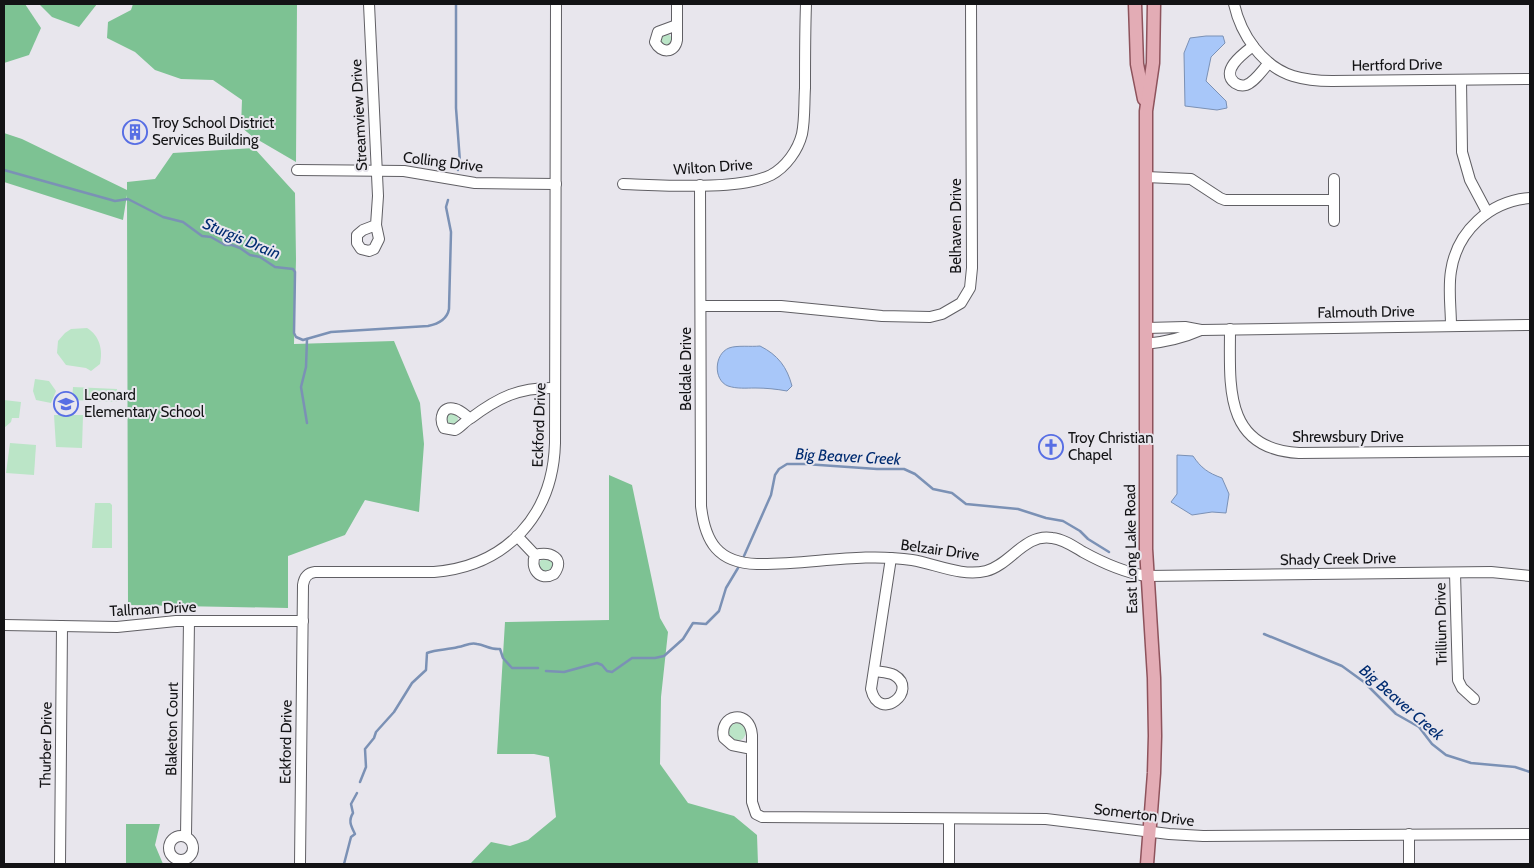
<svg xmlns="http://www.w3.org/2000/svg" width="1534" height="868" font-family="Cabin,sans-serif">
<rect width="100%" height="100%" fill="#e8e6ed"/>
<g fill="#bbe5c7">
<circle cx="666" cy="40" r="6"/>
<path d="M 87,328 C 100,336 103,350 100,364 L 91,371 L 86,368 L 66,365 L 57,353 L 58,341 L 65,333 L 71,329 Z"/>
<path d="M 35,379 L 49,381 L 56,391 L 51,403 L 36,400 L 33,391 Z"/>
<path d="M 73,387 L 117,389 L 117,402 L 72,400 Z"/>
<path d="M 4,400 L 21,402 L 19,418 L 12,418 L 11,422 L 4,428 Z"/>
<circle cx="452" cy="419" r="6"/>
<path d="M 54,415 L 83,415 L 82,448 L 56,447 Z"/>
<path d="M 10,443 L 36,445 L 34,475 L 6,473 Z"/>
<path d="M 95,503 L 110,503 L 112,505 L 112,548 L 92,548 Z"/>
<circle cx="546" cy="565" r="7"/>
<circle cx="737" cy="732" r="9"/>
</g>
<g fill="#7dc293">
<path d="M 4,4 L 25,4 L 41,28 L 29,55 L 4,63 Z"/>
<path d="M 39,4 L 97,4 L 79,27 L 52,17 Z"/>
<path d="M 133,4 L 297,4 L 296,162 L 253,137 L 241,127 L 242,100 L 213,80 L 181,79 L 155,70 L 135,52 L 107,38 L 108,22 L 131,10 Z"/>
<path d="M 4,133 L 22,139 L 127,190 L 127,182 L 155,179 L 173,153 L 254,148 L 295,193 L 296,259 L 294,344 L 394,341 L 420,403 L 424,444 L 419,512 L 365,500 L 345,535 L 288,556 L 288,608 L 128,605 L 127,195 L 123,220 L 4,182 Z"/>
<path d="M 609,475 L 632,485 L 660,618 L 668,632 L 661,697 L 660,764 L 688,803 L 734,816 L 757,835 L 758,864 L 470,864 L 491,842 L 510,846 L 528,840 L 556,817 L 549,757 L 534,754 L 497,754 L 505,622 L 609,620 Z"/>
<path d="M 126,824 L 160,824 L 155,845 L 163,864 L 126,864 Z"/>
</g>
<g fill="#a8c7f9" stroke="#7b91b5">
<path d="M 1206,36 L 1223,36 L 1225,43 L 1211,57 L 1206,81 L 1226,101 L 1227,108 L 1217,110 L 1185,106 L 1184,53 L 1190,38 Z"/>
<path d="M 760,346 C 778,355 787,367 792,386 L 787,391 C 776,389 766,388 755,388 C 746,388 737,389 728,386 C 713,380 714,354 729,348 C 737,345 751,347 760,346 Z"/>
<path d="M 1177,455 L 1193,456 C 1201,468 1208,473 1222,478 L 1229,494 L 1226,513 L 1212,512 L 1192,515 L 1171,502 L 1177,494 Z"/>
</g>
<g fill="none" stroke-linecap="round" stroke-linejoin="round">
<g stroke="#7b91b5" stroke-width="2.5">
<path d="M 456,4 L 456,108 L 460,162 L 458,170"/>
<path d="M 4,170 L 115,201 L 128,199 L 163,217 L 183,222 L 202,236 L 211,237 L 225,245 L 232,245 L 240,248 L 250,255 L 260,257 L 275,267 L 293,269 L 295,272 L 294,333 L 296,337 L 303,340 L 331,332 L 428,326 C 438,324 447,320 449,309 L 451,232 L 446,207 L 448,200"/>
<path d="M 307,339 L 306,367 L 301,387 L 307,423"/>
<path d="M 744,556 L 771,495 L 775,475 L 779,469 L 787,464 L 805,464 L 877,469 L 904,469 L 915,474 L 933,489 L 952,493 L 966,504 L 1018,509 L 1046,518 L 1063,521 L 1080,531 L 1088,539 L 1109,552"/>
<path d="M 1264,634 L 1342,666 L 1364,682 L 1396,714 L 1419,727 L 1432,744 L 1446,755 L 1471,763 L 1515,767 L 1530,772"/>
<path d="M 546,671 L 564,672 L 597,663 L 602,665 L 607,671 L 612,672 L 632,658 L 655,658 L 664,656 L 683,639 L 693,623 L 706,624 L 719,611 L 726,588 L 738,568"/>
<path d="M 360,782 L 366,767 L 365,749 L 374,738 L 376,732 L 394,712 L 412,683 L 426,670 L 427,653 C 437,649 447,650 458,647 C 465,646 470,642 477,644 C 485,645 491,650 500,649 L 503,658 L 512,668 L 538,668"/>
<path d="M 344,864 L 351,837 L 355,834 C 351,826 348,821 353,813 L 351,804 L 357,793"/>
</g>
<defs>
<g id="minor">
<path d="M 369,4 L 378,196 L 376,225 L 379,239 L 374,249 L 369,251 L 361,249 L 357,243 L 357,235 L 363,230 L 376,225"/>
<path d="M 677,4 L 677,40 C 675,53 661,54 655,42 L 658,32 L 677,25"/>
<path d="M 1234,4 C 1241,35 1262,66 1293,76 C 1306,80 1319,81 1332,81 L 1530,79"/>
<path d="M 1253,46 C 1244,53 1219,71 1235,83 C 1238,85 1242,86 1246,85 C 1255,82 1263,69 1269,63"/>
<path d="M 1461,80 L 1462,152 L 1470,180 L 1487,212"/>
<path d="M 297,170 L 404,171 L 475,183 L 556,184"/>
<path d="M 1146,177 L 1191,179 L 1220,198 L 1225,200 L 1334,200"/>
<path d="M 1334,179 L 1334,221"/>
<path d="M 623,184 C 660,185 739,191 771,175 C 786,167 798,150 802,134 C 805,119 804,103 805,88 C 805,60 805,32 806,4"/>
<path d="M 700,185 L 701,506 C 705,542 718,563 757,564 C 808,565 861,552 912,560 C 936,564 962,577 986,571 C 1010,565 1025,533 1052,538 C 1063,539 1073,546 1083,552 C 1103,563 1123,572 1146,576 L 1491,572 L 1530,576"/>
<path d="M 702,306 L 781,306 L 882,316 L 930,317 L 942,314 L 961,303 L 970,288 L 972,268 L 971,4"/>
<path d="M 1451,326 C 1451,308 1448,289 1451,271 C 1457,231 1490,201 1530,198"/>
<path d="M 1230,329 C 1230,385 1223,449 1299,453 L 1530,451"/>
<path d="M 1201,330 L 1530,325"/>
<path d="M 1145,344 C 1166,342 1183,338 1201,330 L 1185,327 L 1146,328"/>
<path d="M 469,418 C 465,415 460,410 455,409 C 442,405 439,419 444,428 L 455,430 C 461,427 465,421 471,418 C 499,397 520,387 555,388"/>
<path d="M 517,536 L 535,555 C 530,568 539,582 554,574 C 566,558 550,551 535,555"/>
<path d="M 1455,573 L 1458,680 L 1462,688 L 1474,699"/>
<path d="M 4,625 L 117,627 L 176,621 L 303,621"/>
<path d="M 875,671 C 881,672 889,672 894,675 C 920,690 879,724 871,689 L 891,558"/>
<path d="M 752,749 L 732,745 L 724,738 C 718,714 750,708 752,735 L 752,802 L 756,814 L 762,817 L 1046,819 L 1169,834 L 1203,836 L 1530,834"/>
<circle cx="181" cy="848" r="12"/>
<path d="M 186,836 L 189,621"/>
<path d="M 60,864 L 62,626"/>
<path d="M 300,864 L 303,585 C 304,578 307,573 315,572 L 434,572 C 507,566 553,515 555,443 L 556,4"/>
<path d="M 949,864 L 949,819"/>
<path d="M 1409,864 L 1409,834"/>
</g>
<g id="major">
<path d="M 1135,4 L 1137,64 L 1144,99"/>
<path d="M 1147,864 L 1154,773 L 1155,736 L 1154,678 L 1146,549 L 1146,111 L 1153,63 L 1154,4"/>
</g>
</defs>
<use href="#minor" stroke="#605f64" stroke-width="12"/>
<use href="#major" stroke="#8e535c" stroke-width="15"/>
<use href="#minor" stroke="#fff" stroke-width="10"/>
<use href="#major" stroke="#e3acb5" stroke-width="12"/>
</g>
<defs>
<symbol id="building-ring" viewBox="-11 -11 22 22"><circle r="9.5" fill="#e8e6ed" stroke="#576ee4" stroke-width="1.5"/><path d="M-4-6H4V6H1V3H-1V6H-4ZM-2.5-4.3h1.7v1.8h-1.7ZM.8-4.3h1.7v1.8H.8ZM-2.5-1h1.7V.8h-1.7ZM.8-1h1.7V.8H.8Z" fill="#576ee4"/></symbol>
<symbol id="school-ring" viewBox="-11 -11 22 22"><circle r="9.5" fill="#e8e6ed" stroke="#576ee4" stroke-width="1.5"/><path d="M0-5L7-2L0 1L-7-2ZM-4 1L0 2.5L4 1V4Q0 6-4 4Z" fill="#576ee4"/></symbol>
<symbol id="church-ring" viewBox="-11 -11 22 22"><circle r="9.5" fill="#e8e6ed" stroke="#576ee4" stroke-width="1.5"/><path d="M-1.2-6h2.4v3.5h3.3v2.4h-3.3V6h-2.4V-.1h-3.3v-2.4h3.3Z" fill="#576ee4"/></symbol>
</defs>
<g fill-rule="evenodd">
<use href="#building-ring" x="121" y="118" width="28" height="28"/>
<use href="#school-ring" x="52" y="390" width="28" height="28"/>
<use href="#church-ring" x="1037" y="433" width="28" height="28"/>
</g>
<g text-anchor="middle" stroke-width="4" stroke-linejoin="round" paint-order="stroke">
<g font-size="15" fill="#131315" stroke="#e8e6ed">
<text transform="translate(1397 65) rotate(-1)" y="5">Hertford Drive</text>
<text transform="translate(359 115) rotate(-93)" y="5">Streamview Drive</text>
<text transform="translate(443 162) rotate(7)" y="5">Colling Drive</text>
<text transform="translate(713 167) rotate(-4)" y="5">Wilton Drive</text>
<text transform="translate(956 226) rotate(-90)" y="5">Belhaven Drive</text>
<text transform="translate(1366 312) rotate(-1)" y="5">Falmouth Drive</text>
<text transform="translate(686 369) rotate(-90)" y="5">Beldale Drive</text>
<text transform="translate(539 425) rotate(-88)" y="5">Eckford Drive</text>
<text x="1348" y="442">Shrewsbury Drive</text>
<text transform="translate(1131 549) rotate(-91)" y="5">East Long Lake Road</text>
<text transform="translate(940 550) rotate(8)" y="5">Belzair Drive</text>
<text transform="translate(1338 559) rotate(-1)" y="5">Shady Creek Drive</text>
<text transform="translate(153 609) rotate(-3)" y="5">Tallman Drive</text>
<text transform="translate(1441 624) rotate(-91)" y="5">Trillium Drive</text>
<text transform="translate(172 729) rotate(-89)" y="5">Blaketon Court</text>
<text transform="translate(286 742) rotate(-89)" y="5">Eckford Drive</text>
<text transform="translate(46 745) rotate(-89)" y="5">Thurber Drive</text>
<text transform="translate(1144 815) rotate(7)" y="5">Somerton Drive</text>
</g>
<g font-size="15" fill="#131315" stroke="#e8e6ed" text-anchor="start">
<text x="152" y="128">Troy School District<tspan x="152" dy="17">Services Building</tspan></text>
<text x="84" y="400">Leonard<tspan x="84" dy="17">Elementary School</tspan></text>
<text x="1068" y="443">Troy Christian<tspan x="1068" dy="17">Chapel</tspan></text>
</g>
<g font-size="16" font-style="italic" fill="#012c71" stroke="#e8e6ed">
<text transform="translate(242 238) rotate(23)" y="6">Sturgis Drain</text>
<text transform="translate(848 456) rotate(3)" y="6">Big Beaver Creek</text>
<text transform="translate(1402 702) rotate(41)" y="6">Big Beaver Creek</text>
</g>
</g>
<rect width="1534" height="868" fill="none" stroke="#131315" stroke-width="10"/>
</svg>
